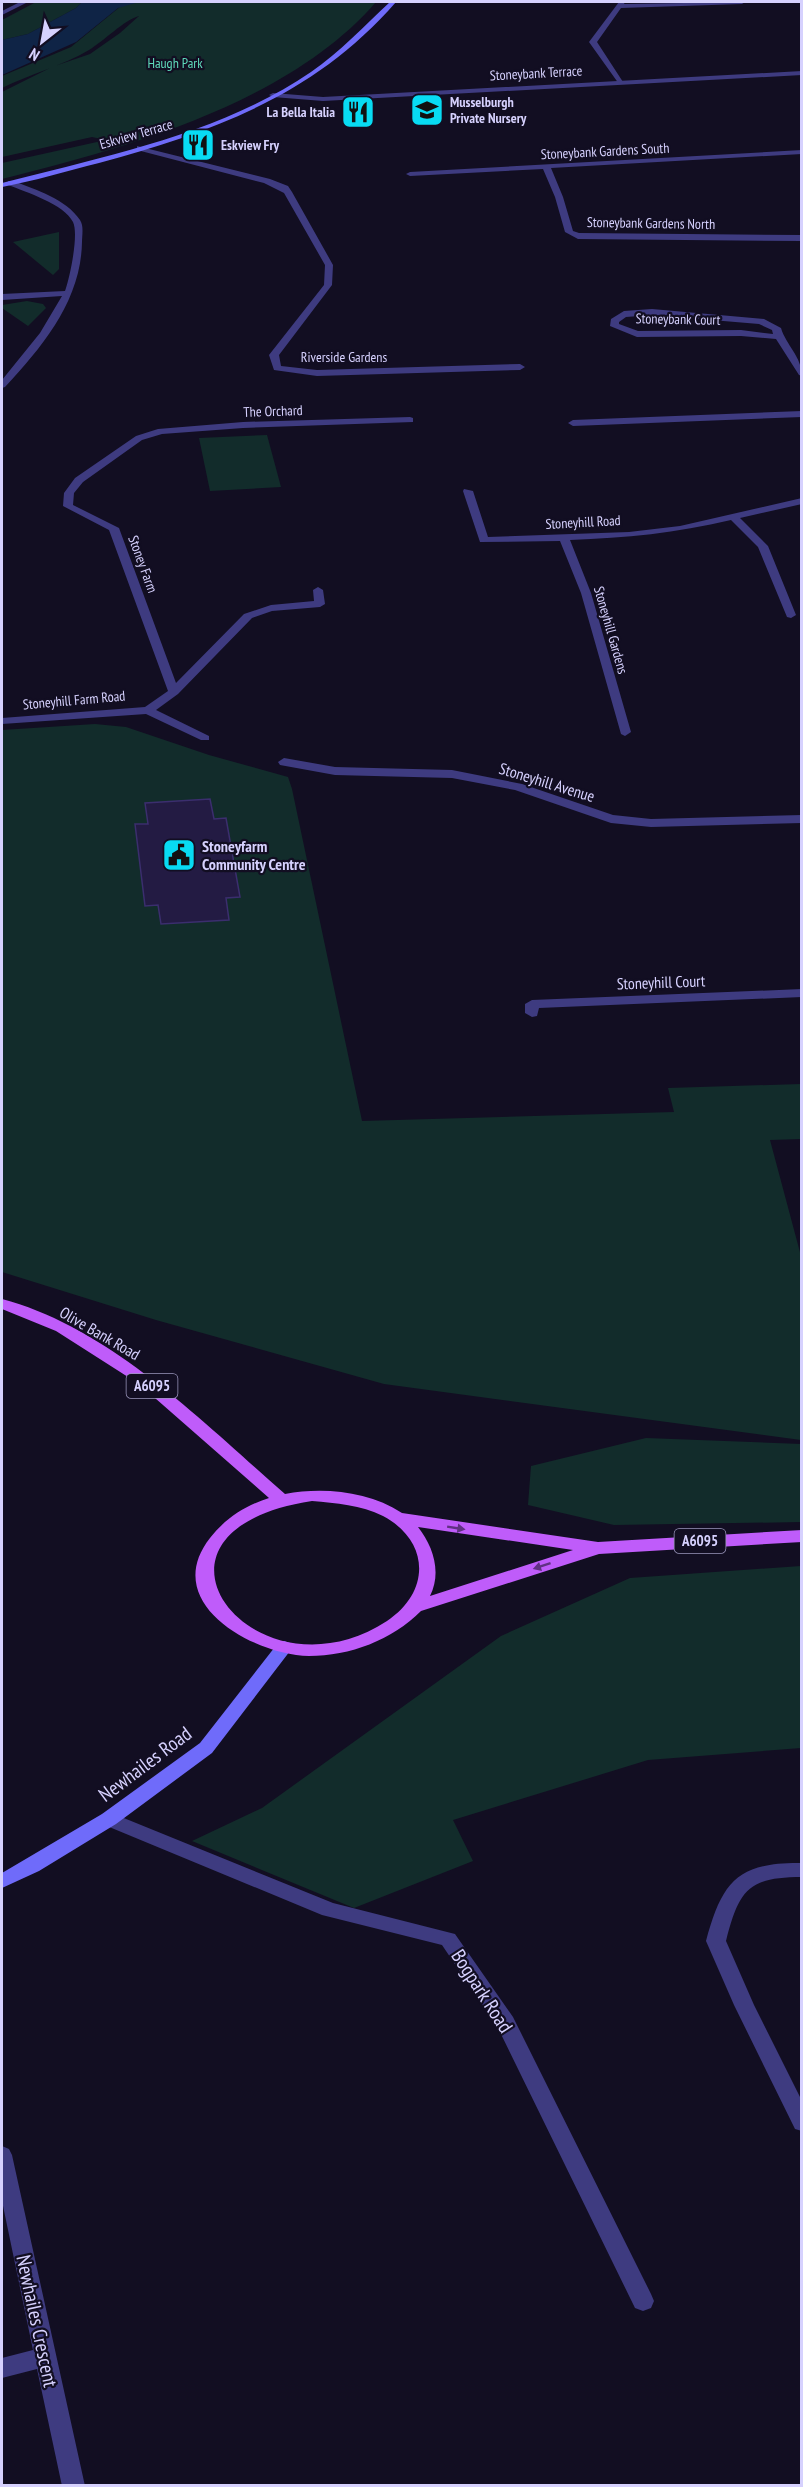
<svg xmlns="http://www.w3.org/2000/svg" width="803" height="2487" font-family="'PT Sans Narrow',sans-serif">
<rect width="100%" height="100%" fill="#120e22"/>
<g fill="#122c2b">
<path d="M 36,2 L 82,2 L 76,8 L 28,34 L 2,40 L 2,20 Z"/>
<path d="M 131,2 L 376,2 C 289,103 126,148 2,179 L 2,163 L 106,140 L 92,137 L 2,157 L 2,92 L 52,67 L 90,54 L 120,33 L 139,16 C 124,20 104,41 89,50 C 62,66 30,74 2,88 L 2,76 L 71,47 L 121,6 Z"/>
<path d="M 59,232 L 59,269 L 53,275 L 13,242 Z"/>
<path d="M 27,301 L 43,304 L 46,308 L 28,326 L 2,308 L 2,305 Z"/>
<path d="M 267,435 L 281,487 L 210,491 L 199,438 Z"/>
<path d="M 95,724 L 126,727 L 209,755 L 288,777 L 292,789 L 362,1121 L 674,1112 L 668,1088 L 801,1084 L 801,1139 L 770,1140 L 801,1256 L 801,1440 L 384,1384 L 156,1320 L 2,1272 L 2,730 Z"/>
<path d="M 646,1438 L 801,1444 L 801,1522 L 614,1525 L 528,1505 L 531,1466 Z"/>
<path d="M 801,1566 L 801,1748 L 648,1760 L 453,1820 L 473,1861 L 354,1908 L 192,1841 L 262,1808 L 501,1636 L 630,1578 Z"/>
</g>
<path fill="#0f2446" d="M 82,2 L 139,2 L 118,8 L 76,42 L 2,75 L 2,40 L 28,34 L 76,8 Z"/>
<path fill="#231b43" stroke="#3b2e6e" stroke-width="1.5" d="M 210,799 L 214,819 L 226,818 L 240,897 L 226,898 L 229,920 L 161,924 L 158,905 L 145,906 L 135,824 L 148,824 L 145,803 Z"/>
<g fill="none" stroke-linecap="round" stroke-linejoin="round">
<g fill="#3e3b80" fill-rule="evenodd">
<path d="M 20,2 L 28,2 L 2,15 L 2,11 Z"/>
<path d="M 619,2 L 625,2 L 624,4 L 745,2 L 742,4 L 621,8 L 597,42 L 623,82 L 619,84 L 589,42 Z"/>
<path d="M 137,146 L 270,179 L 288,186 L 292,192 L 333,265 L 332,285 L 279,355 L 281,366 L 317,370 L 520,364 L 525,367 L 520,370 L 317,376 L 274,370 L 269,355 L 324,285 L 325,265 L 284,193 L 264,183 L 137,150 Z"/>
<path d="M 802,150 L 802,154 L 551,168 L 563,197 L 573,231 L 579,233 L 802,235 L 802,241 L 578,239 L 565,232 L 555,197 L 543,169 L 410,176 L 406,174 L 410,172 Z"/>
<path d="M 8,181 L 14,181 C 36,190 66,199 80,220 C 84,226 82,235 82,242 C 81,300 44,345 5,387 L 2,388 L 2,380 L 40,333 L 62,296 L 2,300 L 2,294 L 65,291 C 70,277 79,234 73,222 C 64,204 26,192 8,185 Z"/>
<path d="M 652,309 L 764,319 L 781,328 C 786,345 802,357 802,376 L 799,375 L 776,339 L 741,336 L 637,337 L 610,326 L 611,319 L 624,311 ZM 652,315 L 759,324 L 772,330 L 773,334 L 741,330 L 638,331 L 619,324 L 619,322 L 626,317 Z"/>
<path d="M 802,411 L 802,417 L 573,426 L 568,423 L 573,420 Z"/>
<path d="M 410,417 L 413,418 L 413,422 L 243,428 L 162,434 L 142,440 L 83,482 L 74,493 L 73,505 L 119,528 L 176,683 L 244,614 L 271,605 L 314,601 L 313,590 L 318,587 L 323,590 L 325,604 L 320,607 L 272,611 L 252,618 L 178,694 L 156,710 L 209,736 L 209,740 L 201,740 L 146,714 L 2,724 L 2,718 L 145,707 L 168,691 L 109,530 L 63,506 L 64,493 L 75,478 L 136,436 L 158,429 L 243,422 Z"/>
<path d="M 464,489 L 473,491 L 488,537 L 629,532 L 680,526 L 802,498 L 802,504 L 740,518 L 768,546 L 796,615 L 791,618 L 787,617 L 758,547 L 731,520 C 676,533 626,538 570,540 L 591,593 L 631,732 L 625,736 L 621,734 L 581,593 L 560,541 L 480,542 L 463,491 Z"/>
<path d="M 284,758 L 335,767 L 452,770 L 522,784 L 613,815 L 651,819 L 802,815 L 802,823 L 651,827 L 611,823 L 515,790 L 452,778 L 335,775 L 280,765 L 278,762 Z"/>
<path d="M 802,989 L 802,997 L 539,1008 L 537,1016 L 532,1017 L 525,1013 L 525,1004 L 532,1000 Z"/>
<path d="M 109,1812 L 333,1903 L 455,1934 L 513,2017 L 651,2294 L 654,2301 L 651,2308 L 643,2311 L 635,2308 L 498,2028 L 442,1945 L 322,1915 L 102,1824 L 100,1819 L 102,1814 Z"/>
<path d="M 802,1863 L 802,1877 C 747,1877 739,1891 726,1941 L 754,2005 L 802,2101 L 802,2131 L 795,2129 L 734,2005 L 706,1941 C 722,1882 737,1862 802,1863 Z"/>
<path d="M 2,2146 L 9,2149 L 12,2155 L 85,2486 L 62,2486 L 37,2369 L 2,2378 L 2,2358 L 33,2350 L 2,2201 Z"/>
</g>
<path fill="#3e3b80" fill-rule="evenodd" d="M 802,71 L 802,75 L 323,101 L 273,97 L 269,95 L 273,93 L 323,97 Z"/>
<g fill="#6f6bfa" fill-rule="evenodd">
<path d="M 390,2 L 396,2 C 315,95 215,131 99,163 C 67,171 34,181 2,187 L 2,183 C 106,156 220,134 311,72 C 340,52 364,26 390,2 Z"/>
<path d="M 284,1641 L 290,1643 L 293,1647 L 290,1651 L 212,1753 L 116,1824 L 39,1871 L 2,1888 L 2,1873 L 102,1814 L 200,1743 L 278,1643 Z"/>
</g>
<path fill="#bf5cfa" fill-rule="evenodd" d="M 2,1299 C 109,1327 204,1423 285,1494 C 323,1487 368,1491 402,1513 L 598,1542 L 802,1530 L 802,1542 L 599,1554 L 421,1611 C 392,1640 350,1656 309,1656 C 254,1655 159,1603 210,1538 C 226,1518 244,1506 269,1498 L 139,1384 L 56,1331 L 2,1309 ZM 312,1501 C 336,1503 361,1505 383,1516 C 430,1541 431,1592 387,1621 C 255,1707 115,1531 312,1501 ZM 418,1527 L 573,1550 L 430,1596 C 442,1572 433,1546 418,1527 Z"/>
</g>
<defs><path id="oneway-solid" d="M-6-.8H1V-3.2L6.5 0L1 3.2V.8H-6Z" transform="scale(1.5)"/></defs>
<g fill="#603183">
<use href="#oneway-solid" transform="translate(456 1528) rotate(9)"/>
<use href="#oneway-solid" transform="translate(542 1566) rotate(162)"/>
</g>
<defs>
<symbol id="school-square" viewBox="-11 -11 22 22"><rect x="-9" y="-9" width="18" height="18" rx="4" fill="#08dbf3" stroke="#120e22"/><path d="M0-5L7-2L0 1L-7-2ZM-4 1L0 2.5L4 1V4Q0 6-4 4Z" fill="#111"/></symbol>
<symbol id="restaurant-square" viewBox="-11 -11 22 22"><rect x="-9" y="-9" width="18" height="18" rx="4" fill="#08dbf3" stroke="#120e22"/><path d="M-5-6h1v4h1v-4h1v4h1v-4h1v5L-1.5 .5V6h-2V.5L-5-1ZM5-6V6H3V1.5H1.5Q1.5-4 5-6Z" fill="#111"/></symbol>
<symbol id="civic-square" viewBox="-11 -11 22 22"><rect x="-9" y="-9" width="18" height="18" rx="4" fill="#08dbf3" stroke="#120e22"/><path d="M-.6-6.5H3V-4.5H.6V-3L4-1V1h2V6H-6V1h2V-1L-.6-3ZM-1.2 2.5V6h2.4V2.5Z" fill="#111"/></symbol>
</defs>
<g fill-rule="evenodd">
<use href="#school-square" x="408" y="91" width="38" height="38"/>
<use href="#restaurant-square" x="339" y="93" width="38" height="38"/>
<use href="#restaurant-square" x="179" y="126" width="38" height="38"/>
<use href="#civic-square" x="160" y="836" width="38" height="38"/>
</g>
<g text-anchor="middle" stroke-width="4.5" stroke-linejoin="round" paint-order="stroke">
<g font-size="14" fill="#5fdbbc" stroke="#120e22">
<text x="175" y="68">Haugh Park</text>
</g>
<g font-size="14" fill="#d6d1fe" stroke="#120e22">
<text transform="translate(536 73) rotate(-3)" y="5">Stoneybank Terrace</text>
<text transform="translate(136 134) rotate(-16)" y="5">Eskview Terrace</text>
<text transform="translate(605 151) rotate(-3)" y="5">Stoneybank Gardens South</text>
<text transform="translate(651 223) rotate(1)" y="5">Stoneybank Gardens North</text>
<text transform="translate(678 319) rotate(1)" y="5">Stoneybank Court</text>
<text x="344" y="362">Riverside Gardens</text>
<text transform="translate(273 411) rotate(-2)" y="5">The Orchard</text>
<text transform="translate(583 522) rotate(-3)" y="5">Stoneyhill Road</text>
<text transform="translate(143 564) rotate(70)" y="5">Stoney Farm</text>
<text transform="translate(611 630) rotate(74)" y="5">Stoneyhill Gardens</text>
<text transform="translate(74 700) rotate(-5)" y="5">Stoneyhill Farm Road</text>
</g>
<g font-size="14" font-weight="bold" fill="#d6d1fe" stroke="#120e22" text-anchor="start">
<text x="450" y="107">Musselburgh<tspan x="450" dy="16">Private Nursery</tspan></text>
<text x="335" y="117" text-anchor="end">La Bella Italia</text>
<text x="221" y="150">Eskview Fry</text>
</g>
<g fill="#120e22" stroke="#9b96bc" stroke-width="1.5">
<rect x="126.5" y="1374" width="51" height="24" rx="4.5"/>
<rect x="674.5" y="1529" width="51" height="24" rx="4.5"/>
</g>
<g font-size="15" font-weight="bold" fill="#d6d1fe">
<text x="152" y="1391">A6095</text>
<text x="700" y="1546">A6095</text>
</g>
<g font-size="16" fill="#d6d1fe" stroke="#120e22">
<text transform="translate(547 782) rotate(17)" y="6">Stoneyhill Avenue</text>
<text transform="translate(661 982) rotate(-2)" y="6">Stoneyhill Court</text>
<text transform="translate(100 1333) rotate(30)" y="6">Olive Bank Road</text>
</g>
<g font-size="16" font-weight="bold" fill="#d6d1fe" stroke="#120e22" text-anchor="start">
<text x="202" y="852">Stoneyfarm<tspan x="202" dy="18">Community Centre</tspan></text>
</g>
<g font-size="20" fill="#d6d1fe" stroke="#120e22">
<text transform="translate(145 1764) rotate(-37)" y="7">Newhailes Road</text>
<text transform="translate(482 1991) rotate(57)" y="7">Bogpark Road</text>
<text transform="translate(37 2321) rotate(78)" y="7">Newhailes Crescent</text>
</g>
</g>
<rect width="803" height="2487" fill="none" stroke="#d6d1fe" stroke-width="6"/>
<g transform="translate(42 42) rotate(211)" stroke="#120e22" stroke-width="4.5" paint-order="stroke">
<path d="M0-4.5L10 22L0 15L-10 22Z" fill="#d6d1fe"/>
<text y="-9" font-size="16" font-weight="bold" text-anchor="middle" fill="#d6d1fe">N</text>
</g>
</svg>
